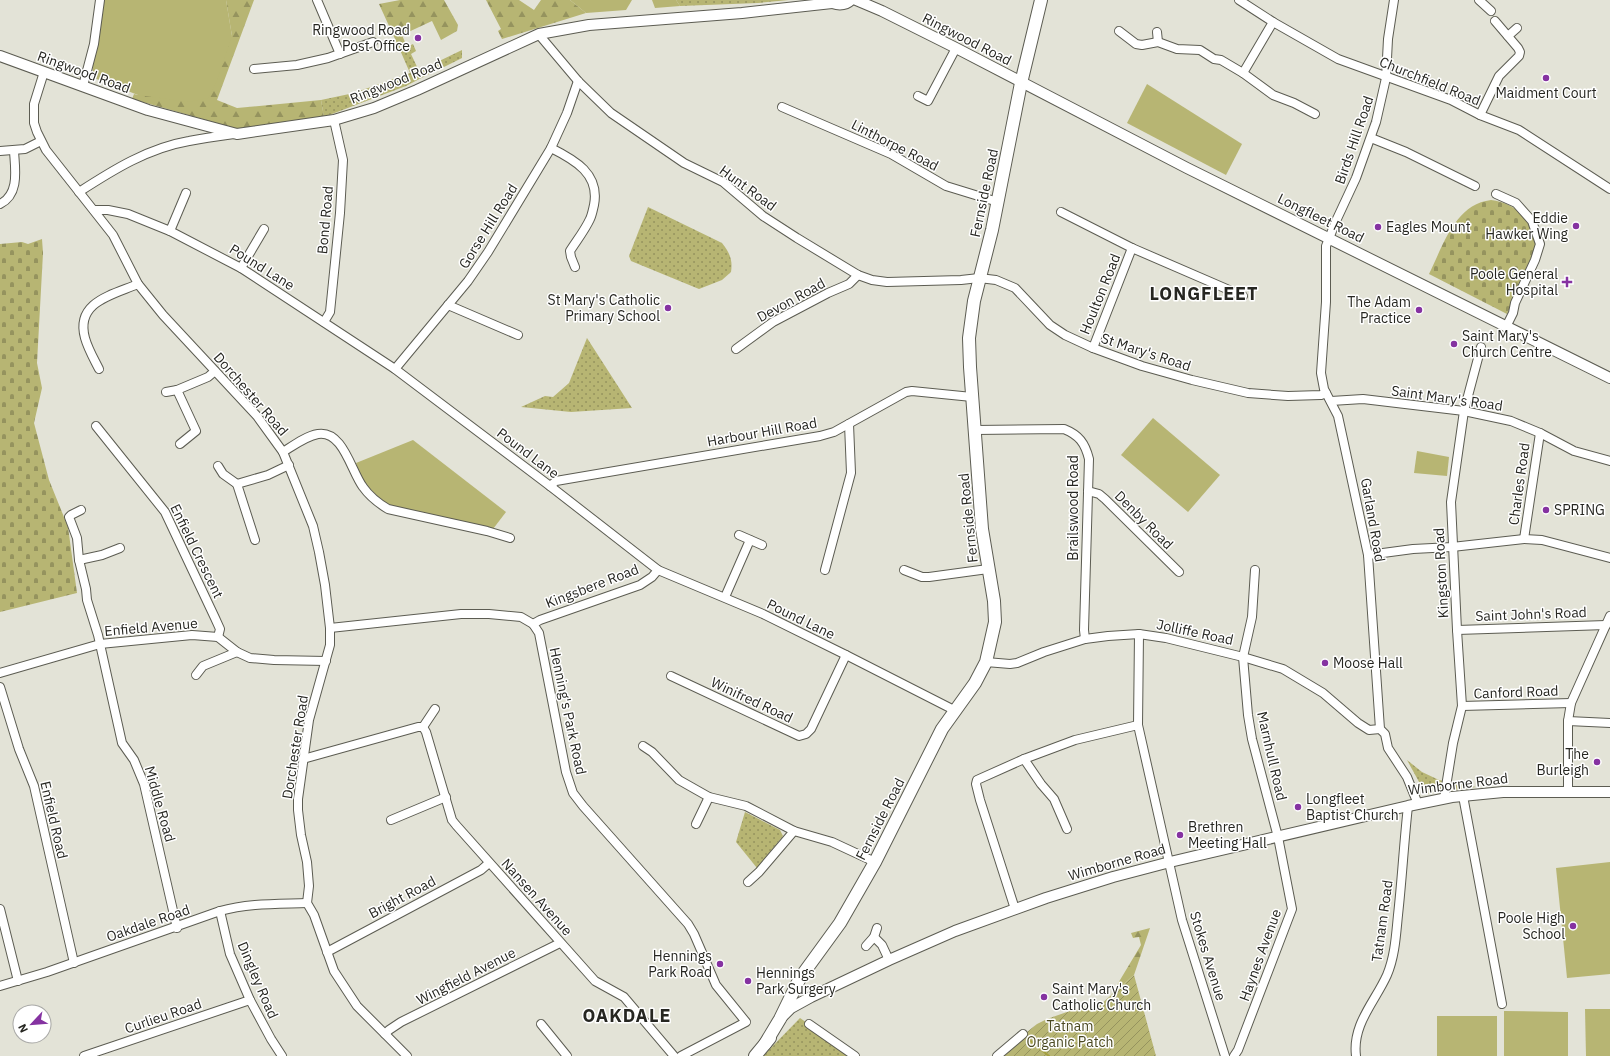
<svg xmlns="http://www.w3.org/2000/svg" width="1610" height="1056" font-family="'IBM Plex Sans',sans-serif">
<defs>
<pattern id="grass-dots" width="8" height="8" patternUnits="userSpaceOnUse"><rect width="8" height="8" fill="#b7b573"/><path d="M2 2h.1M6 6h.1" fill="none" stroke="#95935e" stroke-width="1.8" stroke-linecap="round"/></pattern>
<pattern id="forest-firs" width="22" height="20" patternUnits="userSpaceOnUse"><rect width="22" height="20" fill="#b7b573"/><path d="M5 1l3.5 6h-7zM16 11l3.5 6h-7z" fill="#95935e"/></pattern>
<pattern id="cemetery-stones" width="16" height="16" patternUnits="userSpaceOnUse"><rect width="16" height="16" fill="#b7b573"/><path d="M2 7V4a2 2 0 0 1 4 0v3zM10 15v-3a2 2 0 0 1 4 0v3z" fill="#95935e"/></pattern>
<pattern id="garden-furrows" width="10" height="10" patternUnits="userSpaceOnUse"><rect width="10" height="10" fill="#b7b573"/><path d="M-1 1l2-2M0 10L10 0M9 11l2-2" fill="none" stroke="#95935e"/></pattern>
</defs>
<rect width="100%" height="100%" fill="#e3e3d7"/>
<g fill="url(#grass-dots)">
<path d="M 676,0 L 789,0 L 758,3 L 680,6 Z"/>
<path d="M 413,44 L 416,51 L 411,54 L 419,71 L 429,66 L 431,73 L 406,86 L 324,117 L 321,100 L 354,93 L 410,73 L 400,50 Z"/>
<path d="M 462,50 L 462,58 L 438,70 L 436,69 L 433,64 Z"/>
<path d="M 648,207 L 722,243 C 729,252 733,259 731,272 L 722,280 L 699,289 L 631,261 L 629,256 Z"/>
<path d="M 587,338 L 632,408 L 571,412 L 521,407 L 545,396 L 553,397 L 569,383 Z"/>
<path d="M 1407,760 L 1422,772 L 1439,780 L 1476,787 L 1427,794 L 1424,791 Z"/>
<path d="M 745,812 L 780,830 L 783,836 L 757,868 L 736,842 Z"/>
<path d="M 800,1018 L 855,1056 L 763,1056 Z"/>
</g>
<g fill="url(#forest-firs)">
<path d="M 226,0 L 254,0 L 217,100 L 237,108 L 321,100 L 324,117 L 238,129 L 132,99 L 134,94 L 138,95 L 232,36 Z"/>
<path d="M 400,0 L 444,0 L 458,25 L 457,31 L 441,40 L 432,21 L 402,35 L 407,47 L 400,50 L 379,4 Z"/>
<path d="M 486,0 L 519,0 L 534,10 L 541,0 L 570,0 L 586,13 L 502,39 L 498,31 L 501,29 Z"/>
<path d="M 1150,928 L 1134,975 L 1111,995 L 1141,945 L 1139,937 L 1133,938 L 1131,933 Z"/>
</g>
<g fill="url(#cemetery-stones)">
<path d="M 1491,200 C 1505,202 1513,206 1523,216 C 1530,222 1535,233 1536,243 C 1537,261 1515,296 1507,314 L 1429,274 C 1443,246 1455,204 1491,200 Z"/>
<path d="M 42,239 L 43,253 L 37,363 L 42,388 L 34,423 L 49,480 L 68,527 L 77,593 L 0,612 L 0,244 L 22,242 L 28,244 Z"/>
</g>
<g fill="#b7b573">
<path d="M 102,0 L 226,0 L 232,36 L 216,83 L 208,98 L 188,102 L 138,95 L 94,78 C 89,59 99,21 102,0 Z"/>
<path d="M 570,0 L 632,0 L 626,10 L 586,13 Z"/>
<path d="M 652,0 L 676,0 L 680,6 L 655,8 Z"/>
<path d="M 1147,84 L 1242,144 L 1226,175 L 1127,123 Z"/>
<path d="M 1153,418 L 1220,475 L 1188,512 L 1121,455 Z"/>
<path d="M 413,440 L 506,512 L 493,529 L 399,510 L 382,502 L 370,492 L 359,474 L 356,463 Z"/>
<path d="M 1417,451 L 1449,457 L 1447,476 L 1414,473 Z"/>
<path d="M 1610,862 L 1610,974 L 1567,978 L 1556,868 Z"/>
<path d="M 1585,1009 L 1610,1009 L 1610,1056 L 1586,1056 Z"/>
<path d="M 1504,1011 L 1568,1012 L 1568,1056 L 1504,1056 Z"/>
<rect x="1437" y="1016" width="60" height="40"/>
</g>
<path fill="url(#garden-furrows)" d="M 1134,975 L 1156,1056 L 997,1056 L 1037,1024 L 1047,1019 L 1084,1006 L 1092,1012 Z"/>
<g fill="none" stroke-linecap="round" stroke-linejoin="round">
<path stroke="#a5a03f" stroke-width="2" d="M 1027,1038 L 1049,1056"/>
<defs>
<g id="minor">
<path d="M 317,0 L 340,54"/>
<path d="M 1239,0 L 1273,22 L 1338,59 L 1451,100 L 1480,115 L 1519,130 L 1610,189"/>
<path d="M 1394,0 L 1388,39 L 1386,78 L 1376,122 L 1356,178 L 1336,221 L 1326,246 L 1326,302 L 1321,373 L 1324,389 L 1338,416 L 1368,555 L 1380,729 L 1385,734 L 1388,748 L 1407,777 L 1418,804"/>
<path d="M 1479,0 L 1491,11"/>
<path d="M 1119,31 L 1136,44 L 1142,45 L 1158,42 L 1177,49 L 1200,50 L 1214,59 L 1221,60 L 1243,73 L 1273,95 L 1294,103 L 1315,114"/>
<path d="M 1157,32 L 1158,42"/>
<path d="M 539,34 L 541,37 L 578,81 L 611,113 L 684,163 L 723,182 L 763,216 L 797,238 L 858,275 L 872,280 L 887,282 L 961,280 L 979,278 L 996,280 L 1015,288 L 1050,325 L 1065,335 L 1093,348 L 1142,366 L 1192,380 L 1248,393 L 1288,396 L 1321,395 L 1326,393"/>
<path d="M 1508,36 L 1517,28"/>
<path d="M 254,69 L 297,65 L 328,58 L 373,42"/>
<path d="M 44,72 L 34,104 L 34,123 L 37,132 L 46,150 L 113,235 L 138,284 L 163,315 L 257,416 L 283,452 L 313,526 L 319,552 L 325,585 L 330,628 L 330,645 L 309,720 L 298,799 L 298,810 L 301,835 L 307,862 L 309,886 L 307,903 L 314,915 L 334,971 L 357,1006 L 407,1056"/>
<path d="M 1243,73 L 1273,22"/>
<path d="M 83,86 L 94,44 L 100,0"/>
<path d="M 918,96 L 928,101 L 956,48"/>
<path d="M 782,107 L 891,154 L 946,186 L 998,202"/>
<path d="M 1480,115 L 1499,76 L 1519,56 L 1520,52 L 1518,48 L 1495,21"/>
<path d="M 1371,138 L 1406,152 L 1475,186"/>
<path d="M 551,148 C 575,160 600,174 594,205 C 593,209 592,215 590,219 C 585,230 577,240 570,251 L 571,257 L 575,267"/>
<path d="M 0,151 L 25,149 L 41,141"/>
<path d="M 79,192 C 113,170 148,148 189,141 C 204,138 219,136 234,134"/>
<path d="M 1496,194 L 1516,203 L 1532,221 L 1540,244 L 1535,260 L 1515,303 L 1513,313 L 1506,327"/>
<path d="M 0,204 C 20,194 15,169 14,151"/>
<path d="M 94,210 L 108,210 L 128,214 L 170,231 L 241,268 L 395,369 L 550,486 L 658,570 L 763,614 L 846,655 L 954,710"/>
<path d="M 1061,212 L 1132,248 L 1243,296"/>
<path d="M 170,231 L 186,193"/>
<path d="M 241,268 L 264,229"/>
<path d="M 448,305 L 518,335"/>
<path d="M 324,322 L 330,312 L 340,213 L 343,160 L 334,120"/>
<path d="M 1093,348 L 1132,248"/>
<path d="M 736,349 L 773,322 L 828,293 L 849,284 L 858,275"/>
<path d="M 99,369 C 94,359 88,349 85,338 C 75,302 112,295 138,284"/>
<path d="M 395,369 L 468,281 L 488,252 L 551,148 L 567,113 L 578,81"/>
<path d="M 166,392 L 177,390"/>
<path d="M 1331,401 L 1363,399 L 1464,411 L 1511,421 L 1540,433 L 1574,451 L 1610,461"/>
<path d="M 96,426 L 165,512 L 215,618 L 220,629 L 218,637"/>
<path d="M 975,430 L 1064,429 C 1079,435 1085,443 1089,459 L 1084,630 L 1085,639"/>
<path d="M 180,444 L 196,431 L 177,390 L 208,377 L 215,371"/>
<path d="M 283,452 C 294,445 306,436 318,434 C 343,430 351,471 363,487 C 370,497 378,503 388,509 L 487,531 L 510,538"/>
<path d="M 218,466 L 223,474 L 237,484"/>
<path d="M 550,486 L 556,481 L 820,436 L 834,432 L 906,392 L 912,391 L 972,397"/>
<path d="M 1088,491 L 1099,494 L 1105,499 L 1179,572"/>
<path d="M 81,510 L 71,515 L 69,517 L 77,538 L 79,560 L 86,589 L 87,600 L 98,635 L 122,743 L 134,760 L 144,784 L 177,928"/>
<path d="M 739,535 L 762,545"/>
<path d="M 1524,539 L 1540,433"/>
<path d="M 255,540 L 237,484 L 268,475 L 289,465"/>
<path d="M 1368,555 L 1413,549 L 1452,547 L 1524,539 L 1542,540 L 1610,558"/>
<path d="M 79,560 L 102,555 L 120,548"/>
<path d="M 825,570 L 851,473 L 849,424"/>
<path d="M 904,570 L 922,577 L 929,577 L 988,569"/>
<path d="M 725,597 L 750,540"/>
<path d="M 533,624 L 540,620 L 640,585 L 652,577 L 658,570"/>
<path d="M 330,628 L 461,614 L 489,614 L 521,617 L 533,624 L 539,633 L 566,772 L 573,793 L 583,806 L 688,924 L 694,934 L 716,985 L 746,1022 L 681,1056"/>
<path d="M 1457,630 L 1606,625"/>
<path d="M 1139,634 L 1138,725 L 1182,920 L 1225,1056"/>
<path d="M 986,662 L 1010,664 L 1017,663 L 1044,652 L 1085,639 L 1108,636 L 1139,634 L 1166,638 L 1243,657 L 1283,669 L 1323,693 L 1358,723 L 1369,730 L 1380,729"/>
<path d="M 0,673 L 100,644 L 192,635 L 218,637 L 237,652 L 250,658 L 274,660 L 326,661"/>
<path d="M 196,675 L 203,666 L 237,652"/>
<path d="M 671,676 L 799,736 L 806,734 L 811,729 L 846,655"/>
<path d="M 0,687 L 19,749 L 34,786 L 74,963"/>
<path d="M 1462,706 L 1571,703"/>
<path d="M 1568,721 L 1610,723"/>
<path d="M 423,727 L 426,732 L 452,820 L 456,825 L 595,981 L 624,997 L 674,1056"/>
<path d="M 423,727 L 435,709"/>
<path d="M 643,746 L 652,752 L 679,780 L 709,797 L 746,806 L 794,831 L 832,842 L 875,862"/>
<path d="M 303,759 L 418,727 L 423,727"/>
<path d="M 1024,759 L 1041,784 L 1054,799 L 1067,829"/>
<path d="M 1568,792 L 1568,721 L 1571,703 L 1610,616"/>
<path d="M 1463,796 L 1502,1004"/>
<path d="M 1444,799 L 1453,743 L 1462,706 L 1457,630 L 1451,502 L 1464,411 L 1481,347"/>
<path d="M 391,820 L 446,797"/>
<path d="M 696,824 L 709,797"/>
<path d="M 748,882 L 759,872 L 794,831"/>
<path d="M 0,909 L 18,981"/>
<path d="M 1015,909 L 980,800 L 976,784 L 977,780 L 1024,759 L 1075,740 L 1138,725"/>
<path d="M 220,911 L 230,954 L 250,1000 L 271,1039 L 282,1056"/>
<path d="M 874,937 L 882,945 L 889,960"/>
<path d="M 866,946 L 874,937 L 877,928"/>
<path d="M 327,952 L 481,870 L 489,863"/>
<path d="M 0,986 L 47,972 L 220,911 C 248,903 277,904 307,903"/>
<path d="M 541,1024 L 567,1056"/>
<path d="M 809,1024 L 855,1056"/>
<path d="M 385,1034 L 389,1030 L 401,1022 L 560,943"/>
<path d="M 84,1056 L 250,1000"/>
<path d="M 997,1056 L 1023,1034"/>
<path d="M 1234,1056 L 1238,1050 L 1292,909 L 1278,837 L 1252,739 L 1248,715 L 1243,657 L 1252,617 L 1255,570"/>
<path d="M 1356,1056 C 1352,1024 1375,1002 1387,975 C 1395,956 1396,935 1398,915 C 1402,879 1404,842 1408,806"/>
</g>
<g id="major">
<path d="M 828,0 C 835,6 845,6 851,0"/>
<path d="M 856,0 L 882,11 L 956,48 L 1187,168 L 1610,378"/>
<path d="M 0,56 L 148,110 L 237,134 L 334,120 L 374,108 L 417,90 L 539,34 L 589,25 L 742,13 L 832,3"/>
<path d="M 783,1016 L 791,1008 L 811,997 L 889,960 L 955,931 L 1046,898 L 1113,877 L 1170,862 L 1408,806 L 1452,797 L 1503,792 L 1610,792"/>
</g>
<g id="highway">
<path d="M 765,1044 L 780,1019 L 800,978 L 840,923 L 875,862 L 942,729 L 975,683 L 986,662 L 995,622 L 994,601 L 982,529 L 970,367 L 969,338 L 974,301 L 992,230 L 1021,83 L 1041,0"/>
<path d="M 755,1056 L 770,1038"/>
</g>
</defs>
<use href="#minor" stroke="#5c5c52" stroke-width="10"/>
<use href="#major" stroke="#5c5c52" stroke-width="12"/>
<use href="#highway" stroke="#5c5c52" stroke-width="14"/>
<use href="#minor" stroke="#fff" stroke-width="8"/>
<use href="#major" stroke="#fff" stroke-width="10"/>
<use href="#highway" stroke="#fff" stroke-width="12"/>
</g>
<g fill="#8532a1" stroke="#fff" stroke-width="1.5">
<circle cx="418" cy="38" r="4"/>
<circle cx="1546" cy="78" r="4"/>
<circle cx="1576" cy="226" r="4"/>
<circle cx="1378" cy="227" r="4"/>
<path d="M1565 276h4v4h4v4h-4v4h-4v-4h-4v-4h4z"/>
<circle cx="668" cy="308" r="4"/>
<circle cx="1419" cy="310" r="4"/>
<circle cx="1454" cy="344" r="4"/>
<circle cx="1546" cy="510" r="4"/>
<circle cx="1325" cy="663" r="4"/>
<circle cx="1597" cy="762" r="4"/>
<circle cx="1298" cy="807" r="4"/>
<circle cx="1180" cy="835" r="4"/>
<circle cx="1573" cy="926" r="4"/>
<circle cx="720" cy="964" r="4"/>
<circle cx="748" cy="981" r="4"/>
<circle cx="1044" cy="997" r="4"/>
</g>
<g text-anchor="middle" stroke-width="3" stroke-linejoin="round" paint-order="stroke">
<g font-size="14" fill="#262621" stroke="#fff" text-anchor="end">
<text x="410" y="35">Ringwood Road<tspan x="410" dy="16">Post Office</tspan></text>
<text x="1546" y="98" text-anchor="middle">Maidment Court</text>
<text x="1568" y="223">Eddie<tspan x="1568" dy="16">Hawker Wing</tspan></text>
<text x="1386" y="232" text-anchor="start">Eagles Mount</text>
<text x="1558" y="279">Poole General<tspan x="1558" dy="16">Hospital</tspan></text>
<text x="660" y="305">St Mary's Catholic<tspan x="660" dy="16">Primary School</tspan></text>
<text x="1411" y="307">The Adam<tspan x="1411" dy="16">Practice</tspan></text>
<text x="1462" y="341" text-anchor="start">Saint Mary's<tspan x="1462" dy="16">Church Centre</tspan></text>
<text x="1554" y="515" text-anchor="start">SPRING</text>
<text x="1333" y="668" text-anchor="start">Moose Hall</text>
<text x="1589" y="759">The<tspan x="1589" dy="16">Burleigh</tspan></text>
<text x="1306" y="804" text-anchor="start">Longfleet<tspan x="1306" dy="16">Baptist Church</tspan></text>
<text x="1188" y="832" text-anchor="start">Brethren<tspan x="1188" dy="16">Meeting Hall</tspan></text>
<text x="1565" y="923">Poole High<tspan x="1565" dy="16">School</tspan></text>
<text x="712" y="961">Hennings<tspan x="712" dy="16">Park Road</tspan></text>
<text x="756" y="978" text-anchor="start">Hennings<tspan x="756" dy="16">Park Surgery</tspan></text>
<text x="1052" y="994" text-anchor="start">Saint Mary's<tspan x="1052" dy="16">Catholic Church</tspan></text>
</g>
<g font-size="14" fill="#262621" stroke="#fff">
<text transform="translate(967 39) rotate(27)" y="5">Ringwood Road</text>
<text transform="translate(84 72) rotate(20)" y="5">Ringwood Road</text>
<text transform="translate(396 81) rotate(-22)" y="5">Ringwood Road</text>
<text transform="translate(1430 81) rotate(22)" y="5">Churchfield Road</text>
<text transform="translate(1354 140) rotate(-71)" y="5">Birds Hill Road</text>
<text transform="translate(895 145) rotate(27)" y="5">Linthorpe Road</text>
<text transform="translate(748 188) rotate(36)" y="5">Hunt Road</text>
<text transform="translate(984 193) rotate(-78)" y="5">Fernside Road</text>
<text transform="translate(1321 218) rotate(26)" y="5">Longfleet Road</text>
<text transform="translate(325 220) rotate(-85)" y="5">Bond Road</text>
<text transform="translate(488 226) rotate(-58)" y="5">Gorse Hill Road</text>
<text transform="translate(262 267) rotate(32)" y="5">Pound Lane</text>
<text transform="translate(1100 294) rotate(-68)" y="5">Houlton Road</text>
<text transform="translate(791 300) rotate(-29)" y="5">Devon Road</text>
<text transform="translate(1146 352) rotate(18)" y="5">St Mary's Road</text>
<text transform="translate(251 394) rotate(49)" y="5">Dorchester Road</text>
<text transform="translate(1447 398) rotate(8)" y="5">Saint Mary's Road</text>
<text transform="translate(762 432) rotate(-10)" y="5">Harbour Hill Road</text>
<text transform="translate(528 453) rotate(37)" y="5">Pound Lane</text>
<text transform="translate(1519 484) rotate(-82)" y="5">Charles Road</text>
<text transform="translate(1073 508) rotate(-90)" y="5">Brailswood Road</text>
<text transform="translate(968 518) rotate(-96)" y="5">Fernside Road</text>
<text transform="translate(1144 520) rotate(45)" y="5">Denby Road</text>
<text transform="translate(1373 520) rotate(80)" y="5">Garland Road</text>
<text transform="translate(197 551) rotate(64)" y="5">Enfield Crescent</text>
<text transform="translate(1441 573) rotate(-93)" y="5">Kingston Road</text>
<text transform="translate(592 586) rotate(-21)" y="5">Kingsbere Road</text>
<text transform="translate(1531 614) rotate(-2)" y="5">Saint John's Road</text>
<text transform="translate(801 619) rotate(26)" y="5">Pound Lane</text>
<text transform="translate(151 627) rotate(-5)" y="5">Enfield Avenue</text>
<text transform="translate(1195 632) rotate(12)" y="5">Jolliffe Road</text>
<text transform="translate(1516 692) rotate(-2)" y="5">Canford Road</text>
<text transform="translate(752 700) rotate(25)" y="5">Winifred Road</text>
<text transform="translate(568 711) rotate(78)" y="5">Henning's Park Road</text>
<text transform="translate(295 747) rotate(-81)" y="5">Dorchester Road</text>
<text transform="translate(1272 756) rotate(77)" y="5">Marnhull Road</text>
<text transform="translate(1458 784) rotate(-7)" y="5">Wimborne Road</text>
<text transform="translate(160 804) rotate(74)" y="5">Middle Road</text>
<text transform="translate(880 819) rotate(-63)" y="5">Fernside Road</text>
<text transform="translate(54 820) rotate(77)" y="5">Enfield Road</text>
<text transform="translate(1117 862) rotate(-16)" y="5">Wimborne Road</text>
<text transform="translate(402 897) rotate(-28)" y="5">Bright Road</text>
<text transform="translate(537 897) rotate(48)" y="5">Nansen Avenue</text>
<text transform="translate(1382 921) rotate(-82)" y="5">Tatnam Road</text>
<text transform="translate(148 923) rotate(-19)" y="5">Oakdale Road</text>
<text transform="translate(1260 955) rotate(-70)" y="5">Haynes Avenue</text>
<text transform="translate(1208 956) rotate(73)" y="5">Stokes Avenue</text>
<text transform="translate(466 976) rotate(-27)" y="5">Wingfield Avenue</text>
<text transform="translate(258 980) rotate(67)" y="5">Dingley Road</text>
<text transform="translate(163 1016) rotate(-19)" y="5">Curlieu Road</text>
</g>
<g font-size="14" fill="#4b4921" stroke="#fff">
<text x="1070" y="1031">Tatnam<tspan x="1070" dy="16">Organic Patch</tspan></text>
</g>
<g font-size="18" font-weight="bold" letter-spacing="1" fill="#262621" stroke="#fff">
<text x="1204" y="300">LONGFLEET</text>
<text x="627" y="1022">OAKDALE</text>
</g>
</g>
<g transform="translate(32 1024) rotate(244)"><circle r="19" fill="#ffffff" stroke="#a8a8a6"/>
<path d="M0-3L7 15L0 10L-7 15Z" fill="#8532a1"/>
<text y="-6" font-size="11" font-weight="bold" text-anchor="middle" fill="#262621">N</text>
</g>
</svg>
